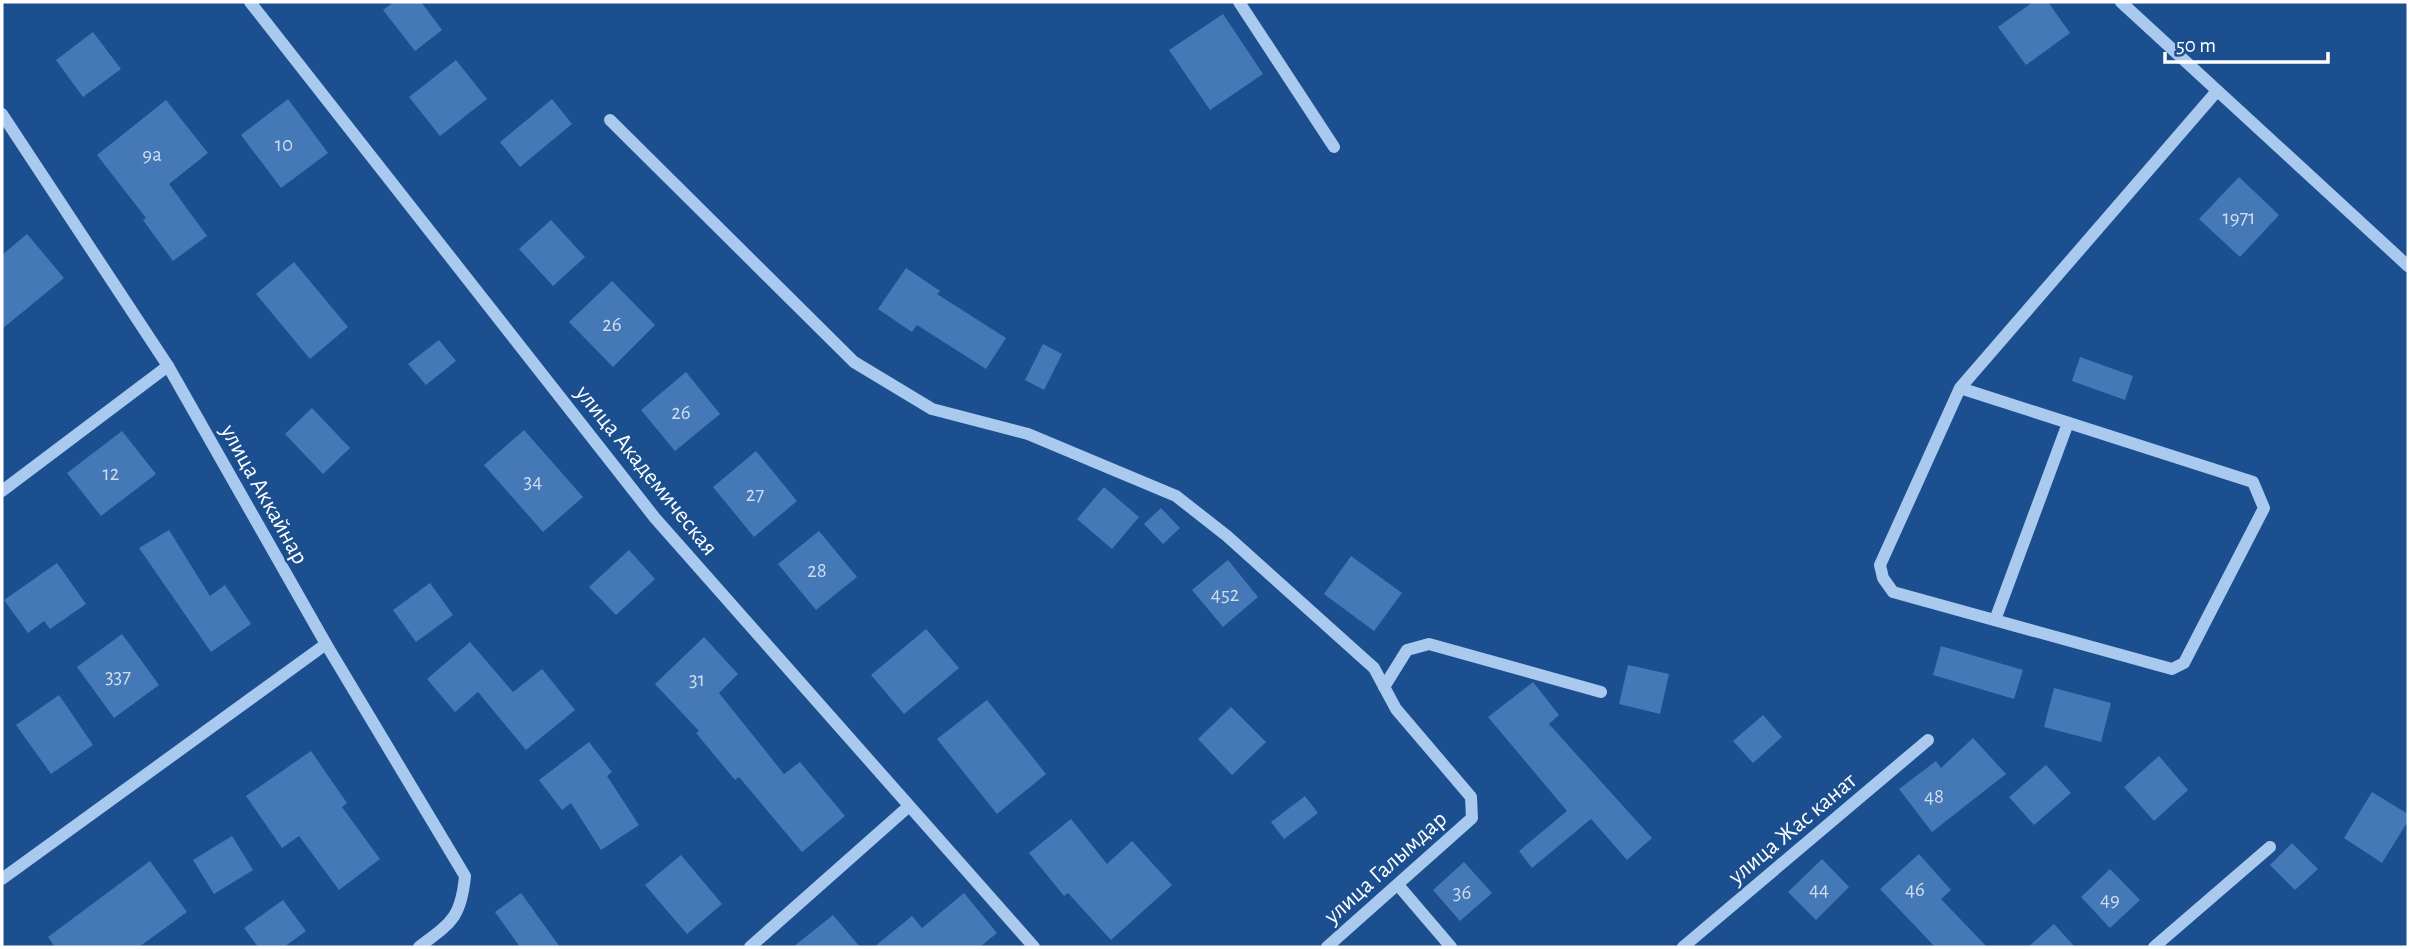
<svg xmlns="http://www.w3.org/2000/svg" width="2410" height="949" font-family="'Alegreya Sans',sans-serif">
<rect width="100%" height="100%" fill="#1b4f8f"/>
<g fill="#4478b7">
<path d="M 394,2 L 421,2 L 442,30 L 415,51 L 383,10 Z"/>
<path d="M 2033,2 L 2048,2 L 2070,33 L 2026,65 L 1998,27 Z"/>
<path d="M 1223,14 L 1263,74 L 1210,110 L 1169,50 Z"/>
<path d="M 93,32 L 121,69 L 83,97 L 56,60 Z"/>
<path d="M 456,60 L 487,99 L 440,136 L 409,97 Z"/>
<path d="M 288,99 L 328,153 L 281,188 L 241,135 Z"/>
<path d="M 552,99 L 572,124 L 520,167 L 500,142 Z"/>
<path d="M 166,100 L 208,153 L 169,184 L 207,236 L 173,261 L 143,220 L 146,218 L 97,155 Z"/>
<path d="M 2239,177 L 2279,215 L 2240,257 L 2199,219 Z"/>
<path d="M 551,220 L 585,257 L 553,286 L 519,249 Z"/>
<path d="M 27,234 L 64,278 L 2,329 L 2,255 Z"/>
<path d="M 294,262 L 348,327 L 310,359 L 256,294 Z"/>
<path d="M 906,268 L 940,291 L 937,294 L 1006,338 L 986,369 L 917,325 L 912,332 L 878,309 Z"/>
<path d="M 612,281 L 655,325 L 613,367 L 569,322 Z"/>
<path d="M 439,340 L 456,361 L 426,385 L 408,364 Z"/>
<path d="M 1043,344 L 1062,354 L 1044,390 L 1025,380 Z"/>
<path d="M 2080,357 L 2133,376 L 2125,400 L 2072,381 Z"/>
<path d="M 686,372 L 720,414 L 675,451 L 641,410 Z"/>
<path d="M 312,408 L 350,448 L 323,474 L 285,434 Z"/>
<path d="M 524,430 L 583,497 L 543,532 L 484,465 Z"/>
<path d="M 122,431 L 156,474 L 101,516 L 67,473 Z"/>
<path d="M 756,451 L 797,501 L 754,537 L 713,487 Z"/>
<path d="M 1104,487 L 1139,517 L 1112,549 L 1077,519 Z"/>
<path d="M 1161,508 L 1180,528 L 1163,544 L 1144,524 Z"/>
<path d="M 169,530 L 210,596 L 225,585 L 251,624 L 211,652 L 139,548 Z"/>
<path d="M 819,531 L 857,577 L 816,610 L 778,564 Z"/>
<path d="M 629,550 L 655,579 L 616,615 L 589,587 Z"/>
<path d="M 1351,556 L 1402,593 L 1374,631 L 1324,594 Z"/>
<path d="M 1228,560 L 1258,597 L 1223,627 L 1192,590 Z"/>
<path d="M 57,563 L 86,604 L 50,629 L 44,621 L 28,633 L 4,600 Z"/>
<path d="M 430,583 L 453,615 L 416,642 L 393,610 Z"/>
<path d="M 926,629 L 959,668 L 904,714 L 871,675 Z"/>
<path d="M 122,634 L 159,685 L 114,718 L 77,667 Z"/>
<path d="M 704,637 L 738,674 L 719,693 L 784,774 L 800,762 L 845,816 L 802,852 L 739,777 L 735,780 L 696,733 L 699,731 L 655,684 Z"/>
<path d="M 470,642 L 513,692 L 542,669 L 575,710 L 526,750 L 478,692 L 455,712 L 427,679 Z"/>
<path d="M 1941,646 L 2023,670 L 2014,699 L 1933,675 Z"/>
<path d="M 1628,665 L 1669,674 L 1660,714 L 1619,704 Z"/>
<path d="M 1533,682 L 1559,715 L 1549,724 L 1652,838 L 1627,860 L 1591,819 L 1532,868 L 1519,851 L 1567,811 L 1488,717 Z"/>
<path d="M 2054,688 L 2111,703 L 2101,742 L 2044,727 Z"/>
<path d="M 59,695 L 93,745 L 51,774 L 16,725 Z"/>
<path d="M 987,700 L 1046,774 L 997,814 L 937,739 Z"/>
<path d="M 1231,707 L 1266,742 L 1232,775 L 1198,739 Z"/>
<path d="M 1763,715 L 1782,737 L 1753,763 L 1733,741 Z"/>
<path d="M 1973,738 L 2006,774 L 1932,832 L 1899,789 L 1936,761 L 1941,768 Z"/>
<path d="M 589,742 L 612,772 L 607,776 L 639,825 L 601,850 L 571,803 L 562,810 L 539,780 Z"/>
<path d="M 311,751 L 347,803 L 342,807 L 380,859 L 339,890 L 299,836 L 282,848 L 246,796 Z"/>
<path d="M 2159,756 L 2188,790 L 2154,821 L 2124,787 Z"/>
<path d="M 2046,765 L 2071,793 L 2034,825 L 2009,797 Z"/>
<path d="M 2372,792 L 2408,814 L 2408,821 L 2382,863 L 2344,838 Z"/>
<path d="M 1305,796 L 1318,813 L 1284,839 L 1271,822 Z"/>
<path d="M 1071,819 L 1107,864 L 1132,841 L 1172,885 L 1111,940 L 1068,893 L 1064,896 L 1029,853 Z"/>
<path d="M 232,836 L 253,870 L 214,894 L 193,860 Z"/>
<path d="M 2292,843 L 2318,869 L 2295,890 L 2270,865 Z"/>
<path d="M 1919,854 L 1951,890 L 1941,899 L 1987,947 L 1935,947 L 1880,889 Z"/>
<path d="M 681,855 L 722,904 L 687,934 L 645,885 Z"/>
<path d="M 1822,859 L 1849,887 L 1816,920 L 1788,892 Z"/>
<path d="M 150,861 L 187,912 L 139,947 L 55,947 L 48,937 Z"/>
<path d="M 1464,862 L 1492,893 L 1460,921 L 1433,890 Z"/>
<path d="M 2110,869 L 2140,900 L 2110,928 L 2081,897 Z"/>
<path d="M 521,893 L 560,947 L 520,947 L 495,912 Z"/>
<path d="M 964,893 L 997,933 L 980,947 L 874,947 L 912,916 L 922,928 Z"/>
<path d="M 283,900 L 306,931 L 284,947 L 258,947 L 244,928 Z"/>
<path d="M 833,915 L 860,947 L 793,947 Z"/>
<path d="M 2054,924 L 2075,947 L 2028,947 Z"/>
</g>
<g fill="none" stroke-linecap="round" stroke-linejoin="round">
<g stroke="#a9c9ee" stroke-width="12">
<path d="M 250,2 L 655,518 L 1034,947"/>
<path d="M 1239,2 L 1334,147"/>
<path d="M 2121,2 L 2408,266"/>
<path d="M 2,114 L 168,366 L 326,644 L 465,876 C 461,918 451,923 419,947"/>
<path d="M 610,120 L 854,362 L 932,409 L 1028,434 L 1176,496 L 1227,536 L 1374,668 L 1396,709 L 1471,797 L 1472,818 L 1327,947"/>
<path d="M 1960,388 L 2253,482 L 2264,508 L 2184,663 L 2172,669 L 1893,592 L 1883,578 L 1880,565 L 1960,388 L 2217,91"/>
<path d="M 2,491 L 168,366"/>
<path d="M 1995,620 L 2068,423"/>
<path d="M 1384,687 L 1407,650 L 1429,644 L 1601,692"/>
<path d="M 2,879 L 326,644"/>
<path d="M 1398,885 L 1451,947"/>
<path d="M 750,947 L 908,807"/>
<path d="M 1683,947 L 1928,740"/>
<path d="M 2154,947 L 2270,847"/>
</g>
</g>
<g text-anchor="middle" stroke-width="5" stroke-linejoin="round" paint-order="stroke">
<g font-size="21" fill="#d0dded">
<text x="284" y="151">10</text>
<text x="152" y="161">9а</text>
<text x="2239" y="224">1971</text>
<text x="612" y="331">26</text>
<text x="681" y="419">26</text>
<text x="111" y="480">12</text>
<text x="533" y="488">34</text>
<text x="755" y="501">27</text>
<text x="817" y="577">28</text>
<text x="1225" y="601">452</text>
<text x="118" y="683">337</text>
<text x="697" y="686">31</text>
<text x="1934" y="803">48</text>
<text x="1819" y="896">44</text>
<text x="1915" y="896">46</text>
<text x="1462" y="899">36</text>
<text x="2110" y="906">49</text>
</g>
<g font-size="24" fill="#fff" stroke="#1b4f8f">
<text transform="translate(647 470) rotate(51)" y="8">улица Академическая</text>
<text transform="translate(265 494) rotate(61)" y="8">улица Аккайнар</text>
<text transform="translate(1792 828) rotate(-40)" y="8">улица Жас канат</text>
<text transform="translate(1385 867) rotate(-42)" y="8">улица Галымдар</text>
</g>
</g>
<rect width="2410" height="949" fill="none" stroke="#ffffff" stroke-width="7"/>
<path d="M2165 52v10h163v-10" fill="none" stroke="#ffffff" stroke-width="3.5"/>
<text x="2176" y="52" font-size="21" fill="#ffffff" stroke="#1b4f8f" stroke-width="5" paint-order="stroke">50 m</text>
</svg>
